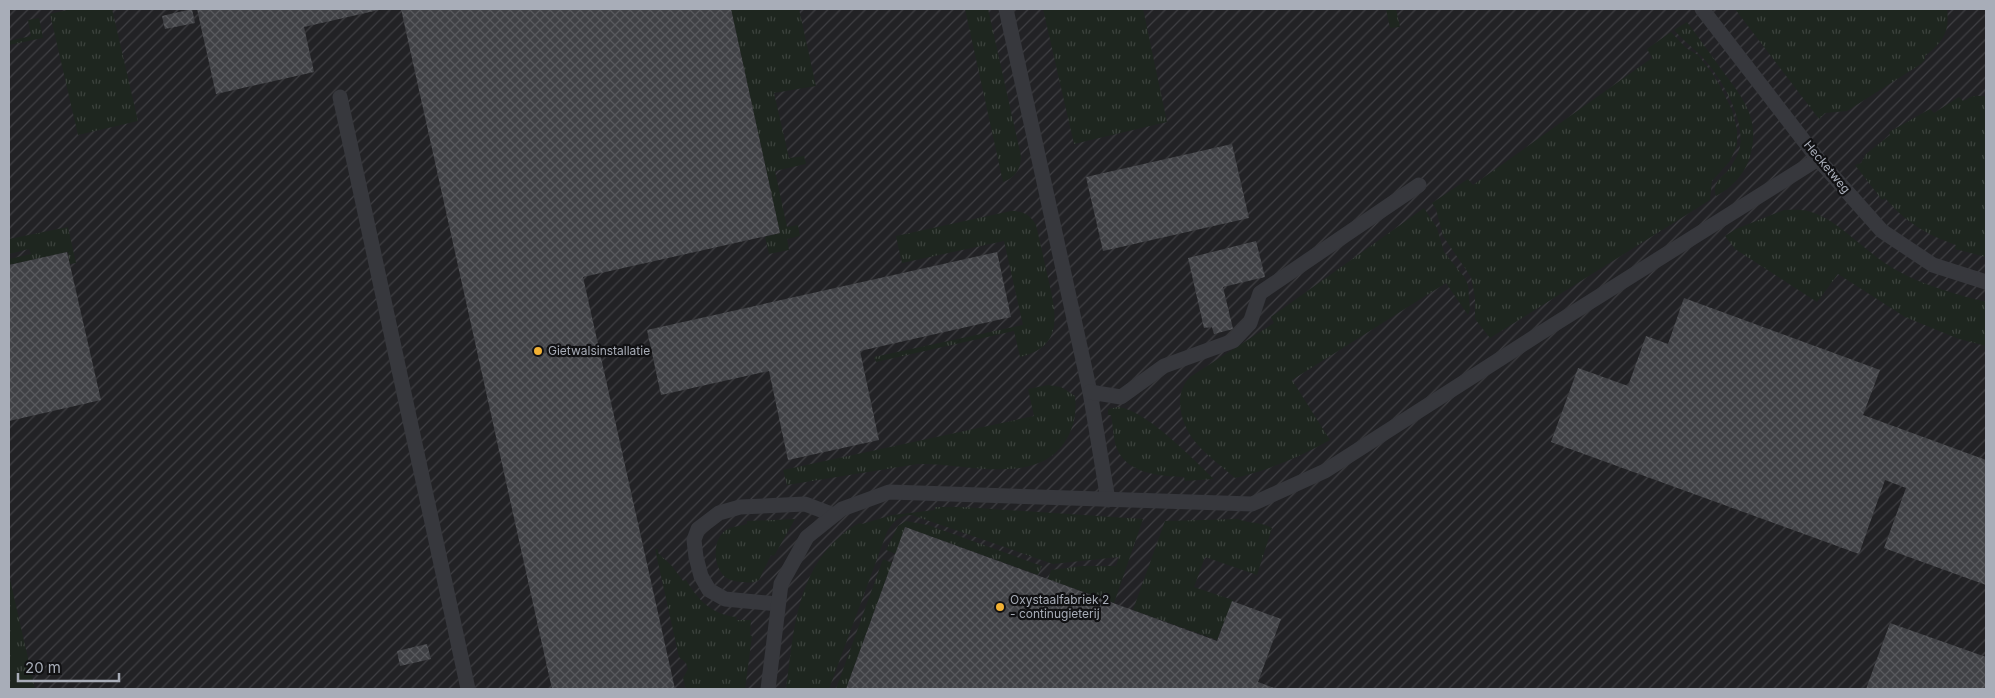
<svg xmlns="http://www.w3.org/2000/svg" width="1995" height="698" font-family="Inter,sans-serif">
<defs>
<pattern id="industrial-furrows" width="10" height="10" patternUnits="userSpaceOnUse" patternTransform="scale(1.25)"><rect width="10" height="10" fill="#222225"/><path d="M-1 1l2-2M0 10L10 0M9 11l2-2" fill="none" stroke="#3f3f43"/></pattern>
<pattern id="grass-tufts" width="24" height="20" patternUnits="userSpaceOnUse" patternTransform="scale(1.25)"><rect width="24" height="20" fill="#1e261f"/><path d="M3 7l-1-3M5 7V3M7 7l1-3M15 17l-1-3M17 17v-4M19 17l1-3" fill="none" stroke="#3c433d"/></pattern>
<pattern id="building-cross-hatch" width="8" height="8" patternUnits="userSpaceOnUse" patternTransform="scale(1.25)"><rect width="8" height="8" fill="#404145"/><path d="M0 0l8 8M0 8l8-8" fill="none" stroke="#595a5e"/></pattern>
</defs>
<rect width="100%" height="100%" fill="#161618"/>
<rect fill="url(#industrial-furrows)" x="9" y="9" width="1977" height="680"/>
<g fill="url(#grass-tufts)">
<path d="M 72,9 L 112,9 L 138,121 L 78,135 L 50,14 Z"/>
<path d="M 731,9 L 799,9 L 816,86 L 774,93 L 789,158 L 804,156 L 806,164 L 775,171 L 787,227 L 798,225 L 800,236 L 787,239 L 789,250 L 769,254 L 765,237 L 780,233 Z"/>
<path d="M 965,9 L 988,9 L 1021,156 C 1021,169 1015,178 1003,182 Z"/>
<path d="M 1043,9 L 1143,9 L 1167,122 L 1074,144 Z"/>
<path d="M 1386,9 L 1396,9 L 1400,27 L 1390,28 Z"/>
<path d="M 1735,9 L 1947,9 C 1950,32 1943,42 1925,56 L 1925,60 L 1921,64 L 1847,111 L 1825,113 L 1819,119 Z"/>
<path d="M 39,18 L 43,38 L 9,45 L 9,41 L 31,36 L 28,20 Z"/>
<path d="M 1687,22 C 1698,37 1710,53 1721,69 C 1744,99 1762,121 1749,160 C 1743,176 1730,189 1716,196 C 1711,180 1725,177 1732,165 C 1735,159 1739,153 1740,147 C 1745,118 1720,74 1699,54 C 1691,46 1682,39 1674,30 Z"/>
<path d="M 1671,32 L 1686,48 L 1698,55 L 1712,73 L 1720,86 L 1732,110 L 1737,130 L 1737,145 L 1730,161 L 1712,181 L 1710,200 L 1490,338 L 1475,319 L 1475,297 L 1471,277 L 1443,236 L 1436,209 L 1432,203 L 1468,179 L 1473,185 L 1652,58 L 1647,49 Z"/>
<path d="M 1973,96 L 1986,96 L 1986,257 L 1955,249 L 1956,245 C 1927,235 1905,222 1885,198 L 1882,200 L 1855,165 L 1861,163 L 1866,154 L 1890,135 L 1889,132 L 1930,109 L 1934,113 L 1959,97 L 1963,101 Z"/>
<path d="M 1424,208 L 1437,228 L 1444,252 L 1465,278 L 1468,285 L 1470,310 L 1468,315 L 1446,283 L 1292,380 L 1330,440 C 1299,457 1269,470 1235,478 C 1223,467 1208,457 1197,444 C 1181,426 1172,395 1190,377 L 1274,323 L 1271,317 Z"/>
<path d="M 1784,210 C 1793,210 1802,209 1811,212 C 1839,220 1868,255 1896,270 C 1925,286 1955,294 1986,302 L 1986,346 L 1959,339 L 1905,317 L 1838,274 L 1817,302 L 1735,249 L 1725,236 L 1736,229 Z"/>
<path d="M 1011,211 C 1022,211 1030,214 1036,225 C 1040,242 1044,260 1048,278 C 1056,312 1065,347 1020,357 L 1014,331 L 876,362 L 874,357 L 1023,325 L 1004,241 L 902,263 L 896,236 Z"/>
<path d="M 68,227 L 76,263 L 70,264 L 68,252 L 9,265 L 9,259 L 31,254 L 29,249 L 9,254 L 9,239 Z"/>
<path d="M 1048,385 L 1061,387 L 1075,396 C 1077,412 1074,427 1066,440 C 1037,488 963,462 918,464 L 787,485 L 783,470 L 1034,416 L 1028,389 Z"/>
<path d="M 1118,407 C 1146,410 1193,459 1214,479 L 1185,481 L 1184,477 C 1160,476 1125,474 1116,446 C 1113,436 1113,425 1111,415 L 1108,415 L 1108,409 Z"/>
<path d="M 935,507 L 962,507 L 1143,519 L 1114,603 L 1048,579 L 1051,570 L 1082,566 L 1116,566 L 1119,557 L 1053,564 L 912,515 C 900,515 892,522 887,532 L 829,689 L 786,689 C 793,638 795,583 832,544 C 840,536 850,527 860,523 L 862,524 L 892,515 L 935,510 Z"/>
<path d="M 795,519 L 774,556 L 771,555 L 759,580 C 753,583 750,583 744,582 C 738,582 730,581 725,577 C 712,565 712,537 728,529 C 734,526 741,526 747,524 L 747,521 Z"/>
<path d="M 1238,519 C 1249,524 1259,521 1272,528 L 1257,575 L 1205,557 L 1194,587 L 1233,600 L 1217,640 L 1133,610 L 1165,521 Z"/>
<path d="M 906,521 L 928,525 L 1042,566 L 1038,575 L 905,527 L 896,554 L 886,550 L 898,526 Z"/>
<path d="M 655,549 L 658,549 L 658,553 L 672,566 L 683,581 L 686,580 C 698,600 712,615 737,617 L 736,620 L 751,620 L 750,635 L 752,636 L 745,689 L 686,689 L 683,678 L 688,669 L 686,663 L 679,657 Z"/>
<path d="M 883,559 L 892,563 L 846,689 L 836,689 Z"/>
<path d="M 9,575 L 35,689 L 9,689 Z"/>
</g>
<g fill="url(#building-cross-hatch)">
<path d="M 192,9 L 195,23 L 165,29 L 162,16 Z"/>
<path d="M 197,9 L 383,9 L 304,27 L 314,72 L 216,94 Z"/>
<path d="M 401,9 L 731,9 L 780,233 L 583,277 L 675,689 L 552,689 Z"/>
<path d="M 1232,144 L 1249,218 L 1103,251 L 1086,177 Z"/>
<path d="M 1256,241 L 1265,277 L 1223,287 L 1233,329 L 1214,334 L 1212,327 L 1204,328 L 1188,258 Z"/>
<path d="M 67,252 L 101,400 L 9,421 L 9,265 Z"/>
<path d="M 997,252 L 1011,317 L 860,351 L 879,440 L 788,460 L 769,371 L 661,395 L 647,330 Z"/>
<path d="M 1684,298 L 1880,370 L 1863,415 L 1986,460 L 1986,585 L 1884,548 L 1906,488 L 1885,480 L 1859,554 L 1551,442 L 1578,368 L 1628,386 L 1646,336 L 1668,344 Z"/>
<path d="M 905,527 L 1217,641 L 1232,601 L 1281,619 L 1258,682 L 1277,689 L 846,689 Z"/>
<path d="M 1890,623 L 1986,657 L 1986,689 L 1866,689 Z"/>
<path d="M 427,644 L 431,659 L 400,666 L 397,651 Z"/>
</g>
<g fill="none" stroke-linecap="round" stroke-linejoin="round">
<g stroke="#37383d" stroke-width="15">
<path d="M 1006,9 L 1090,392 L 1108,500"/>
<path d="M 1702,9 L 1818,159 L 1882,231 L 1933,265 L 1986,282"/>
<path d="M 340,97 L 468,689"/>
<path d="M 1090,392 L 1121,397 L 1164,366 L 1233,341 L 1250,323 L 1260,293 L 1419,185"/>
<path d="M 778,604 L 725,599 L 709,590 L 701,576 L 696,557 L 694,540 L 698,529 L 719,513 L 740,507 L 805,504 L 834,515"/>
<path d="M 768,689 L 781,584 L 807,537 L 842,509 L 889,492 L 1252,504 L 1325,471 L 1539,334 L 1818,159"/>
</g>
</g>
<g fill="#f2b134" stroke="#111113" stroke-width="2">
<circle cx="538" cy="351" r="5"/>
<circle cx="1000" cy="607" r="5"/>
</g>
<g text-anchor="middle" stroke-width="4.5" stroke-linejoin="round" paint-order="stroke">
<g font-size="12" fill="#a8adb8" stroke="#111113">
<text transform="translate(1827 167) rotate(50)" y="4">Hecketweg</text>
</g>
<g font-size="12" fill="#a8adb8" stroke="#111113" text-anchor="start">
<text x="548" y="355">Gietwalsinstallatie</text>
<text x="1010" y="604">Oxystaalfabriek 2<tspan x="1010" dy="14">- continugieterij</tspan></text>
</g>
</g>
<rect width="1995" height="698" fill="none" stroke="#a8adb8" stroke-width="20"/>
<path d="M18 673v8h101v-8" fill="none" stroke="#a8adb8" stroke-width="2.5"/>
<text x="25" y="673" font-size="15" fill="#a8adb8" stroke="#111113" stroke-width="4" paint-order="stroke">20 m</text>
</svg>
